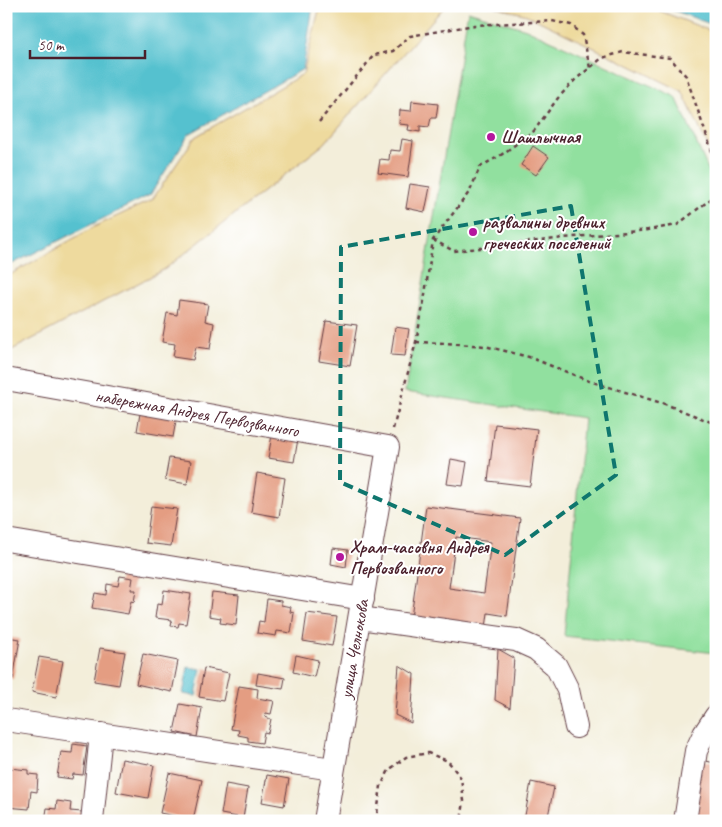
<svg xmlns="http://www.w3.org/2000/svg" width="722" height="827" font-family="Caveat,sans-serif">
<rect width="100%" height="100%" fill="#fff"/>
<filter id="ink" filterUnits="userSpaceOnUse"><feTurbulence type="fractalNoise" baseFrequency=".02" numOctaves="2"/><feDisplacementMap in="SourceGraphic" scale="10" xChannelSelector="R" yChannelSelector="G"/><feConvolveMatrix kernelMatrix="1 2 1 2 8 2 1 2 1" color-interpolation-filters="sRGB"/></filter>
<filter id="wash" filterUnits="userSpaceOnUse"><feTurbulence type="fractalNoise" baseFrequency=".0096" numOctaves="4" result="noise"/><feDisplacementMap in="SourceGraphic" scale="20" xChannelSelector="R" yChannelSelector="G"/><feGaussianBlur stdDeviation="1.12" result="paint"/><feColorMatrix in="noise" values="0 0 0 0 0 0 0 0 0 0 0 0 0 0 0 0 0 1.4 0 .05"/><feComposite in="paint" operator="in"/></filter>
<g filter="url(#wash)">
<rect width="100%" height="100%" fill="#f3eeda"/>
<path fill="#91e09f" stroke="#6e8065" d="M 468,11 L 526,29 L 676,97 L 716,187 L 716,653 L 564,636 L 584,418 L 405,392 Z"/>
<g fill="#eeda9e" stroke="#9c7c64">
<path d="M 320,6 L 445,6 L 324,144 L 165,269 L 6,353 L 6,277 L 94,227 L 152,200 L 195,137 L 303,74 Z"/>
<path d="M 494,6 L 647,6 L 716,33 L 716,163 L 682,91 L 527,15 Z"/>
</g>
<g fill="#55c1cf" stroke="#50707d">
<path d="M 6,6 L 313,6 L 303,69 L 189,134 L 150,195 L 6,267 Z"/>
<path d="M 662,6 L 716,6 L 716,26 Z"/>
<path d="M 188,667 L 201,669 L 196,696 L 183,694 Z"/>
</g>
<g id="blocks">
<g fill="#e49d82" fill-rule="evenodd">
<path d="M 412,101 L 438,104 L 436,118 L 431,118 L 429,127 L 420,126 L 420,132 L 408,130 L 409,125 L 399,124 L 400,110 L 411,111 Z"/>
<path d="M 402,139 L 413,141 L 408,177 L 378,173 L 380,159 L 389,160 L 390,150 L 400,151 Z"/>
<path d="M 533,146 L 549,157 L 536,175 L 521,165 Z"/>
<path d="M 410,184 L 430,187 L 425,212 L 406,208 Z"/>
<path d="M 179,300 L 208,304 L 205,321 L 214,323 L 210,349 L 196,347 L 193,360 L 173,357 L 175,344 L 162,342 L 167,313 L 177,315 Z"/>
<path d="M 326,321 L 357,325 L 350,366 L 319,361 Z"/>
<path d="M 395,327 L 409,329 L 405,356 L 391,355 Z"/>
<path d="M 141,408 L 177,415 L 173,437 L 137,431 Z"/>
<path d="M 495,424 L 537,429 L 530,486 L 488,481 Z"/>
<path d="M 273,429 L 299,433 L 294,462 L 268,458 Z"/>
<path d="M 169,458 L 191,461 L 187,484 L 165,480 Z"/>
<path d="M 451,459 L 467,462 L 463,486 L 447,484 Z"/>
<path d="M 257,473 L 285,478 L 279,517 L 251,512 Z"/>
<path d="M 151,506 L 177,509 L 171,546 L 146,543 Z"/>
<path d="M 426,506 L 520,518 L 507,616 L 488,613 L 486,628 L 411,618 ZM 456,537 L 491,542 L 484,593 L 449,588 Z"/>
<path d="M 333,548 L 348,550 L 346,567 L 331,564 Z"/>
<path d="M 120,576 L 133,578 L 131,590 L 136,590 L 134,602 L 131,601 L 128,614 L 92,608 L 95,593 L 106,595 L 107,584 L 118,586 Z"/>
<path d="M 164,590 L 191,594 L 186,624 L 179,623 L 178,627 L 171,626 L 172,620 L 155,618 L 157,604 L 162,605 Z"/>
<path d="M 212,592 L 239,595 L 236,625 L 220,623 L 221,618 L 209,616 Z"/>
<path d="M 267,599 L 281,601 L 281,605 L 291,607 L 290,612 L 294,613 L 291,633 L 277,631 L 276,636 L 257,633 L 259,621 L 264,622 Z"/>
<path d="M 307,613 L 337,617 L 332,646 L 303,641 Z"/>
<path d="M 6,637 L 20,639 L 13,679 L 6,678 Z"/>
<path d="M 100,648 L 125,652 L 119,685 L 94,681 Z"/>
<path d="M 498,649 L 514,658 L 510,708 L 495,700 Z"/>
<path d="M 143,654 L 178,661 L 172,692 L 136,684 Z"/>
<path d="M 296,655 L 318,660 L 314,677 L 293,672 Z"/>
<path d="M 39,657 L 63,661 L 56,697 L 32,692 Z"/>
<path d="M 399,665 L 414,674 L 411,723 L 395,715 Z"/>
<path d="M 204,668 L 229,673 L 223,701 L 199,697 Z"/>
<path d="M 258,673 L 285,678 L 283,689 L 256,685 Z"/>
<path d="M 239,686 L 258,689 L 257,698 L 274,701 L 271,714 L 266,713 L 265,717 L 271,719 L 268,733 L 264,732 L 262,743 L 248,741 L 248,737 L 238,735 L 239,730 L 231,729 Z"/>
<path d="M 180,704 L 202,708 L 197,737 L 174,732 Z"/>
<path d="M 73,744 L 87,746 L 83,775 L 73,774 L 72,779 L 57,777 L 61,752 L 72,753 Z"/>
<path d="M 122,759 L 154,765 L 148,798 L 116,792 Z"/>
<path d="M 700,760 L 716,763 L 716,821 L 691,821 Z"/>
<path d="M 9,768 L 28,770 L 28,774 L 38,775 L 37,792 L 31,791 L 29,809 L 6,807 L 6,773 L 8,773 Z"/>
<path d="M 169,773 L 202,780 L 193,820 L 160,813 Z"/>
<path d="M 267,775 L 289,779 L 284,806 L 262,802 Z"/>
<path d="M 531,782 L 554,787 L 547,821 L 524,821 Z"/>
<path d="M 226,784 L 248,788 L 243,818 L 221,814 Z"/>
<path d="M 57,801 L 71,803 L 70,811 L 82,812 L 81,821 L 45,821 L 47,808 L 56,809 Z"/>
</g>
</g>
</g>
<g filter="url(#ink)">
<use href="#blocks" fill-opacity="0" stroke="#633e45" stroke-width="1"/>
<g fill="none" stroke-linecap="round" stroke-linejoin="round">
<defs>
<g id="minor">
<path d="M 6,379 L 388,447 L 325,821"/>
<path d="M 6,540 L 363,599"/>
<path d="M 360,618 L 516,640 L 536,649 L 556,666 L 568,690 L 576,727"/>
<path d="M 6,720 L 333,769"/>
<path d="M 92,821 L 101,734"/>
<path d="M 685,821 L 696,751 L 704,734 L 716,716"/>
</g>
</defs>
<use href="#minor" stroke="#633e45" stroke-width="24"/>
<g stroke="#633e45" stroke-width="2.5" stroke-dasharray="4 4" stroke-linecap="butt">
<path d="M 319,122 L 374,55 L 393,51 L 410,36 L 475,25 L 552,21 L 571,25 L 583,35 L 590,68"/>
<path d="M 433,240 L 454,251 L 564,238 L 648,230 L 677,225 L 716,195"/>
<path d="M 416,342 L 445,343 L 485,346 L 529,357 L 589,381 L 665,404 L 716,424"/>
<path d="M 393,429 L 416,342 L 424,301 L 433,240 L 470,191 L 480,167 L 501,155 L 534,131 L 558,98 L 575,80 L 602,58 L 623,52 L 670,58 L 686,76 L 716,163"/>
<path d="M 376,821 L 381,786 L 389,770 L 406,757 L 428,753 L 448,761 L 461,778 L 464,801 L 461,821"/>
</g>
<use href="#minor" stroke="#fff" stroke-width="22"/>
</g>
</g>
<path fill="none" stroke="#0f766e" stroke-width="4" stroke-dasharray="10 6" stroke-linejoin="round" d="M 571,206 L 616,475 L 505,555 L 340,482 L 341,247 Z"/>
<g fill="#b5179e" stroke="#fff" stroke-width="2">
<circle cx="491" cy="137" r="5"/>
<circle cx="473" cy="232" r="5"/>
<circle cx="340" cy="557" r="5"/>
</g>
<g text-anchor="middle" stroke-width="4" stroke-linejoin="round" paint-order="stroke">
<g font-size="18" font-weight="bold" fill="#4a1f2b" stroke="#fff" text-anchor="start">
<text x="501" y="143">Шашлычная</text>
<text x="483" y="228">развалины древних<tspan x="483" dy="21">греческих поселений</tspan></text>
<text x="350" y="553">Храм-часовня Андрея<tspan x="350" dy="21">Первозванного</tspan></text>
</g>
<g font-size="18" fill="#4a1f2b" stroke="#fff">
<text transform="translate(197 413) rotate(10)" y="6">набережная Андрея Первозванного</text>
<text transform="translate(354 649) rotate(-80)" y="6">улица Челнокова</text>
</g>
</g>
<rect width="722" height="827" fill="none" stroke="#fff" stroke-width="25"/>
<path d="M30 50v8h115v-8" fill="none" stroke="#4a1f2b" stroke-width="2.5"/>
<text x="38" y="50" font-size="15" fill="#4a1f2b" stroke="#ffffff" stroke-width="4" paint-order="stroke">50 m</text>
</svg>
